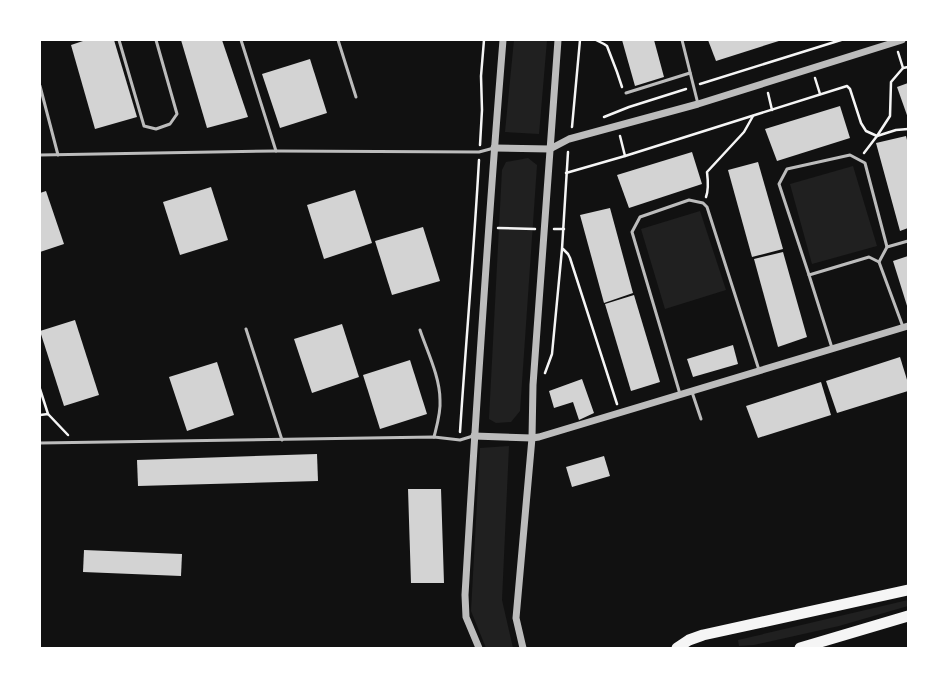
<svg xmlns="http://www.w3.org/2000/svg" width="948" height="688" font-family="'DM Sans',sans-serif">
<rect width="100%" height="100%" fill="#111"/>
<g fill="#202020">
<path d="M 514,40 L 547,40 L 539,134 L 505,132 Z"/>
<path d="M 528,158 L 537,165 L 520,411 L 511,422 L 496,423 L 489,419 L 502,170 L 506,162 Z"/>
<path d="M 853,166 L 877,246 L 812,264 L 790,184 Z"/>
<path d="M 700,211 L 726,290 L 665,309 L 641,229 Z"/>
<path d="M 509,446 L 502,600 L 513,648 L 486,648 L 471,611 L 480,448 Z"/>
<path d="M 908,600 L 908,606 L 839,626 L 754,645 L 739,646 L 738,640 Z"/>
</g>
<g fill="#d3d3d3">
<path d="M 86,40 L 114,40 L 137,117 L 95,129 L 71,45 Z"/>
<path d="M 181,40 L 222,40 L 248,117 L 207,128 Z"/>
<path d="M 622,40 L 654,40 L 664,77 L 635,86 Z"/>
<path d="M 708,40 L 782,40 L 716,61 Z"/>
<path d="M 310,59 L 327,113 L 280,128 L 262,74 Z"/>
<path d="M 908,83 L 908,118 L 897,87 Z"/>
<path d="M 840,106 L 850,138 L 777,161 L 765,129 Z"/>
<path d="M 906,136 L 908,144 L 908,228 L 900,231 L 876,143 Z"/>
<path d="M 692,152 L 702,184 L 629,208 L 617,175 Z"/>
<path d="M 758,162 L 783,249 L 752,257 L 728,170 Z"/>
<path d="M 211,187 L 228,240 L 180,255 L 163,202 Z"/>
<path d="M 355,190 L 372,243 L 324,259 L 307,205 Z"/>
<path d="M 46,191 L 64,244 L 40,252 L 40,193 Z"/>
<path d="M 610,208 L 633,293 L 604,303 L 580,215 Z"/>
<path d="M 423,227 L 440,281 L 392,295 L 375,241 Z"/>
<path d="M 783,252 L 807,337 L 778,347 L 754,259 Z"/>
<path d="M 908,256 L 908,309 L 893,261 Z"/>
<path d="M 634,295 L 660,382 L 631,391 L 605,304 Z"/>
<path d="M 75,320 L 99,395 L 64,406 L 40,331 Z"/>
<path d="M 342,324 L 359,377 L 312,393 L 294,339 Z"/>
<path d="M 733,345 L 738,364 L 693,377 L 687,359 Z"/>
<path d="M 900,357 L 908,383 L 908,391 L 837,413 L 826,381 Z"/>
<path d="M 410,360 L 427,414 L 380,429 L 363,375 Z"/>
<path d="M 217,362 L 234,415 L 187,431 L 169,377 Z"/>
<path d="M 582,379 L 594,413 L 579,420 L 573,402 L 554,408 L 549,391 Z"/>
<path d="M 821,382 L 831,415 L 758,438 L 746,406 Z"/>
<path d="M 317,454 L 318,481 L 138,486 L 137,460 Z"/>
<path d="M 604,456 L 610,476 L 572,487 L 566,467 Z"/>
<path d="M 408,489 L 441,489 L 444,583 L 411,583 Z"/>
<path d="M 84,550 L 182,554 L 181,576 L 83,572 Z"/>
</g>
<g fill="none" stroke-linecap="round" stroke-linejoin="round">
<g stroke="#f5f5f5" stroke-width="2.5">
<path d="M 596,40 L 604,44 L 607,46 L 617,72 L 622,87"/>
<path d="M 898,52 L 903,68"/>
<path d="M 815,78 L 820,94"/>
<path d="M 700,84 L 841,40"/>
<path d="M 768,93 L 772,110"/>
<path d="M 604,117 L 629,107 L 686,89"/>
<path d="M 572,127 L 580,40"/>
<path d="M 620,136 L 625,156"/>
<path d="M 480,145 L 482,110 L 481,76 L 484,40"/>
<path d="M 864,153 L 877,136 L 890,116 L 891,82 L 903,68 L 908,67"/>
<path d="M 566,173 L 625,156 L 847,86 L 850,89 L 861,123 L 866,131 L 877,136 L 896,130 L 908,129"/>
<path d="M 706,197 C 709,189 708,180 707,172 L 744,132 L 753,116"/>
<path d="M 498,228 L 535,229"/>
<path d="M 554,229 L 564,229"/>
<path d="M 563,249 L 568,254 L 570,258 L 617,404"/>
<path d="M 545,373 L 552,354 L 562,249 L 568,152"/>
<path d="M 40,389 L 48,414"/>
<path d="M 40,415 L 48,414 L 68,435"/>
<path d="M 460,432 C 466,341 474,250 479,160"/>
</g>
<g stroke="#bcbcbc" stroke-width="3">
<path d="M 119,40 L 144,126 L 156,129 L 170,124 L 177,114 L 156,40"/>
<path d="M 241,40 L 276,151"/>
<path d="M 338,40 L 356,97"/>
<path d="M 682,40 L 698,104"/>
<path d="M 40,86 L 58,155"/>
<path d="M 626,93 L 690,73"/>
<path d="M 40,155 L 276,151 L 479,152 L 494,148"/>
<path d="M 809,275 L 779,184 L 787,169 L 850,155 L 865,163 L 887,247"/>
<path d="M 903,327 L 879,262 L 887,247 L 908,241"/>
<path d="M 246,329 L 282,440"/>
<path d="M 420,330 C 427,351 440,377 440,400 C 441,412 437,425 434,437"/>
<path d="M 832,348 L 809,275 L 869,257 L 879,262"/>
<path d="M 692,392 L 701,419"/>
<path d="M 680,394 L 632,232 L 640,217 L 689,200 L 703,203 L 707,207 L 759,370"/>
<path d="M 40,443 L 434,437 L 460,440 L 473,436"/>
</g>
<g stroke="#bcbcbc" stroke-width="7">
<path d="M 494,148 L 550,149 L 569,139 L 698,104 L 902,40"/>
<path d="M 474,436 L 532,438 L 539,437 L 908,326"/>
<path d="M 479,648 L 466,617 L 465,595 C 476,410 488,225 503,40"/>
<path d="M 523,648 L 516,618 L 532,438 L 533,385 L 558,40"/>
</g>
<g stroke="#f5f5f5" stroke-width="11">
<path d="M 677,648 L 689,640 L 703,635 L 908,590"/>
<path d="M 800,648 L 908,616"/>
</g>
</g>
<rect width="948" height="688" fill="none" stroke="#ffffff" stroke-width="82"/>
</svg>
